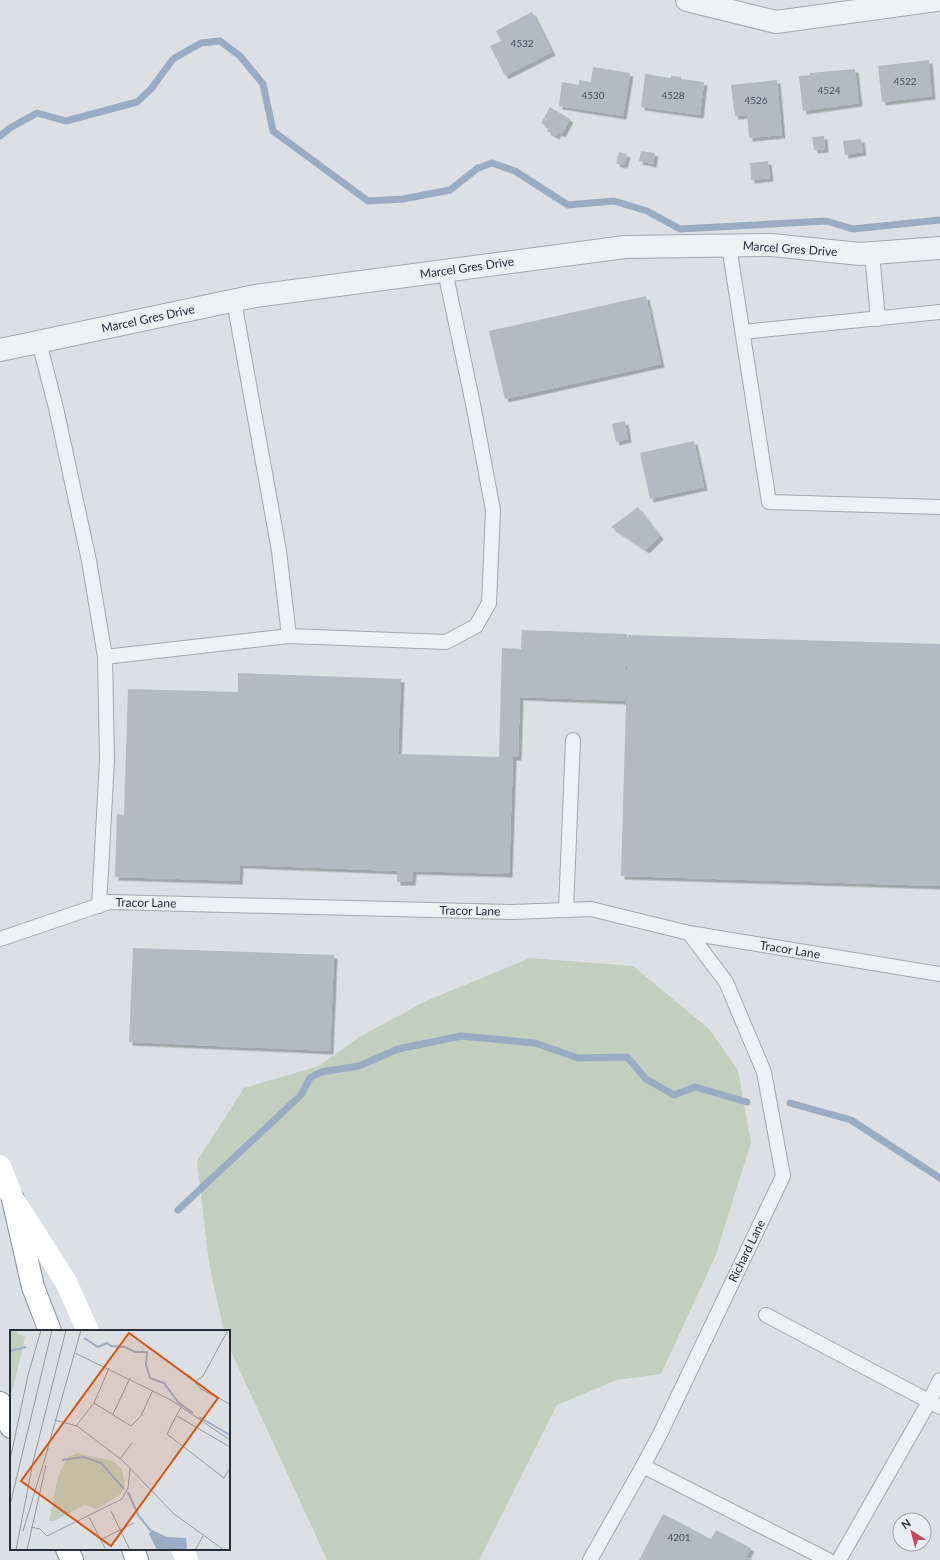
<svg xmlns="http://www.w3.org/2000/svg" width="940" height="1560" font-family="Lato,sans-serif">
<defs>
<filter id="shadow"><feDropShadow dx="3.5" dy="3.5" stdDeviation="0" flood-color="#0004"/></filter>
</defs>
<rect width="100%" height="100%" fill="#dce0e5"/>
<path fill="#c2cfbe" d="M 530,958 L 633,966 L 709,1029 L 738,1070 L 751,1143 L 715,1257 L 661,1374 L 617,1380 L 557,1405 L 479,1560 L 327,1560 L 229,1347 L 229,1331 L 224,1331 L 209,1264 L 197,1161 L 244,1088 L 319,1066 L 359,1037 L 426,1001 Z"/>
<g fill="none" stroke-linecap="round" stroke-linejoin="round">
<g stroke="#99acc4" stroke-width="7">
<path d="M 0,136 L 10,128 L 37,113 L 66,121 L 137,102 L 151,89 L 173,59 L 201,43 L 220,41 L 240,56 L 263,84 L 273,131 L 368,201 L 403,199 L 450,190 L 478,168 L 492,163 L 515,171 L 568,205 L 614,201 L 647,211 L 680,229 L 826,221 L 853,229 L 940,220"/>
<path d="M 790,1103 L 851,1120 L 940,1178"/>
<path d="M 178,1210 L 301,1095 L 310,1078 L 321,1072 L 359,1066 L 398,1049 L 461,1036 L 535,1043 L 578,1058 L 627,1057 L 646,1079 L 674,1095 L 695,1087 L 747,1102"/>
</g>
</g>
<g fill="#b4b9c2" filter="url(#shadow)">
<path d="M 532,12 L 552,52 L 505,76 L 490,46 L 501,41 L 496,31 Z"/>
<path d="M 929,60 L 932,96 L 882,102 L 878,66 Z"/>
<path d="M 593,67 L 630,73 L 623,116 L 559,106 L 562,82 L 579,85 L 579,80 L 591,82 Z"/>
<path d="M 855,69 L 859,103 L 803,111 L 799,76 L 810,75 L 809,73 Z"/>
<path d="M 645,74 L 671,78 L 671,76 L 681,77 L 681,79 L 704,82 L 700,115 L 641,107 Z"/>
<path d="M 777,80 L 782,135 L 749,138 L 747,115 L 735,116 L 731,85 Z"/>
<path d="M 550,107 L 570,119 L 562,134 L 558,132 L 556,136 L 547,131 L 549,127 L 541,123 Z"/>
<path d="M 824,136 L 825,149 L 814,150 L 812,137 Z"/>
<path d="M 861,139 L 863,152 L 845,155 L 843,141 Z"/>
<path d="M 641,151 L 655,153 L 653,164 L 639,161 Z"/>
<path d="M 619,152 L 627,154 L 624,165 L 622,164 L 621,165 L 616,163 Z"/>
<path d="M 768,161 L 770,178 L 751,180 L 750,163 Z"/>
<path d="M 646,296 L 661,364 L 505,399 L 489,331 Z"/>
<path d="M 625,421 L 628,439 L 616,442 L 612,424 Z"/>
<path d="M 694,441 L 704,487 L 650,499 L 640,453 Z"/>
<path d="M 638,507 L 660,536 L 646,550 L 611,527 Z"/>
<path d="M 522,630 L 627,634 L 625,701 L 520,697 L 518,757 L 513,757 L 509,874 L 413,871 L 412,882 L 397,882 L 397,871 L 240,865 L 239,881 L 115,877 L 117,814 L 124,815 L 128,689 L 238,692 L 238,673 L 401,679 L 398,754 L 499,757 L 502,648 L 521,649 Z"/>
<path d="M 628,635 L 940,644 L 940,886 L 621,876 Z"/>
<path d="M 133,948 L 334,955 L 330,1051 L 129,1042 Z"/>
<path d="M 663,1514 L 711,1539 L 716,1530 L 751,1548 L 746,1557 L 753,1560 L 639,1560 Z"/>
</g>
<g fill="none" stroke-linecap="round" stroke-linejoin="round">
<defs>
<g id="service">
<path d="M 729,246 L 769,502 L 940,507"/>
<path d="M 872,253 L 878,319"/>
<path d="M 234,301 L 279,551 L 289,636"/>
<path d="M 743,332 L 940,312"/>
<path d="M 39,342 L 56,408 L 89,561 L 105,657 L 107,760 L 99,906"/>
<path d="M 105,657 L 289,636 L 446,642 L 476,626 L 489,603 L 493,510 L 473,404 L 445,271"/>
<path d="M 566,910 L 573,740"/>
<path d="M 0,939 L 109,902 L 512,912 L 591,909 L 689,933 L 940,974"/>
<path d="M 766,1315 L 940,1407"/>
<path d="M 643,1466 L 828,1560"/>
<path d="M 590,1560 L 643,1466 L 660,1434 L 783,1176 L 764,1072 L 726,982 L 689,933"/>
<path d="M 839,1560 L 929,1402 L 940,1380"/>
</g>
<g id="minor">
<path d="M 687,0 L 776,22 L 936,0"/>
<path d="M 0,350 L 255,296 L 625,247 L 771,245 L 860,254 L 940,248"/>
</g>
<g id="motorway">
<path d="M 13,1199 L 33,1287 L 50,1331"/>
<path d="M 0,1403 L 11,1427"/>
<path d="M 67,1549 L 72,1560"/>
<path d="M 133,1549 L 137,1560"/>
</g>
</defs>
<use href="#service" stroke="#a2a7af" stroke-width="16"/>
<use href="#minor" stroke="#a2a7af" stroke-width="24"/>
<use href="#motorway" stroke="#858d9b" stroke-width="24"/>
<use href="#service" stroke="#eff0f4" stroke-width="14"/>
<use href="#minor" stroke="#eff0f4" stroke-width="22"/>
<g stroke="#fff" stroke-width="22">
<path d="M 0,1166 L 13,1199 L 66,1282 L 88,1331"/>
<path d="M 182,1549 L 187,1560"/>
</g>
<use href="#motorway" stroke="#fff" stroke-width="22"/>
</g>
<g text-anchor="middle" stroke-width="3" stroke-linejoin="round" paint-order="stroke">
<g font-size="10" fill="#4a505d">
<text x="522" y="47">4532</text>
<text x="905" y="85">4522</text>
<text x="829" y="94">4524</text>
<text x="593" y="99">4530</text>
<text x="673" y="99">4528</text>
<text x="756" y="104">4526</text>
<text x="679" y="1541">4201</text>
</g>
<g font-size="12" fill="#272d3b" stroke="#ebeef3">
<text transform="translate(790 249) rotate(4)" y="4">Marcel Gres Drive</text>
<text transform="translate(467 268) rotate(-8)" y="4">Marcel Gres Drive</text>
<text transform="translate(148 319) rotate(-12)" y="4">Marcel Gres Drive</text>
<text transform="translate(146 903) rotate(1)" y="4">Tracor Lane</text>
<text transform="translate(470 911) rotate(1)" y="4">Tracor Lane</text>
<text transform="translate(790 950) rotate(9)" y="4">Tracor Lane</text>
<text transform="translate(747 1251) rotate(-64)" y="4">Richard Lane</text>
</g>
</g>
<g transform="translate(10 1330)">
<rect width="220" height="220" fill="#dce0e5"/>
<path d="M 0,0 L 8,0 L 7,3 L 15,7 L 0,70 ZM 67,123 L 103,131 L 112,139 L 115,156 L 111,164 L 87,179 L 75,175 L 44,191 L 39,191 L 48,146 L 58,127 Z" fill="#c2cfbe"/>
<path d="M 142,200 L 157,207 L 176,208 L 177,220 L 147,220 L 139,204 Z" fill="#99acc4"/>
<path fill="none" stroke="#99acc4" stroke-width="2" d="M 74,8 L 88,17 L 97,13 L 101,16 L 115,17 L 125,22 L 137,22 L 136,35 L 140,48 L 154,53 L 168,72 L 183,83M 0,21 L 16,17M 189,87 L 220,105M 52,130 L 74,127 L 91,133 L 114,159M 118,162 L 128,185 L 141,201"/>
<path fill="none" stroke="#9498a1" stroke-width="1" d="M 65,23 L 161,70 L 220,110M 178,44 L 191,59 L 220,74M 185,52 L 193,46 L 218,0M 84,73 L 121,96 L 131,86 L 143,60M 171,77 L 157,104 L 214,148 L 220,138M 103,84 L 120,48M 167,86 L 220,117M 44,90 L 67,96 L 112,130 L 164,184 L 214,220M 66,96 L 84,73 L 99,38M 37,121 L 71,0M 110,129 L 122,113M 0,130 L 18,45 L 31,0M 0,175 L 42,0M 101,181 L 120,220M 79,187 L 96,220M 21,197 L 30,199 L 37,206 L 112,169 L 118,158 L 120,139M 13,201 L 38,118M 90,210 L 124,193M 6,220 L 23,132 L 56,0M 17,220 L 36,135M 185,220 L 193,206"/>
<path fill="#d55511" fill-opacity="0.15" stroke="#d55511" stroke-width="2" d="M 119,3 L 208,68 L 101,216 L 11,151 Z"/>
<rect width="220" height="220" fill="none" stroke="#272d3b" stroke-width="2"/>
</g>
<g transform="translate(912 1532) rotate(324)"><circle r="19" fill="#ebeef3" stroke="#9da1a9"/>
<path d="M0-3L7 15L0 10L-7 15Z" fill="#c44855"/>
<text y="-6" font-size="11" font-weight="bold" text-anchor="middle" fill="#272d3b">N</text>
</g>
</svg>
